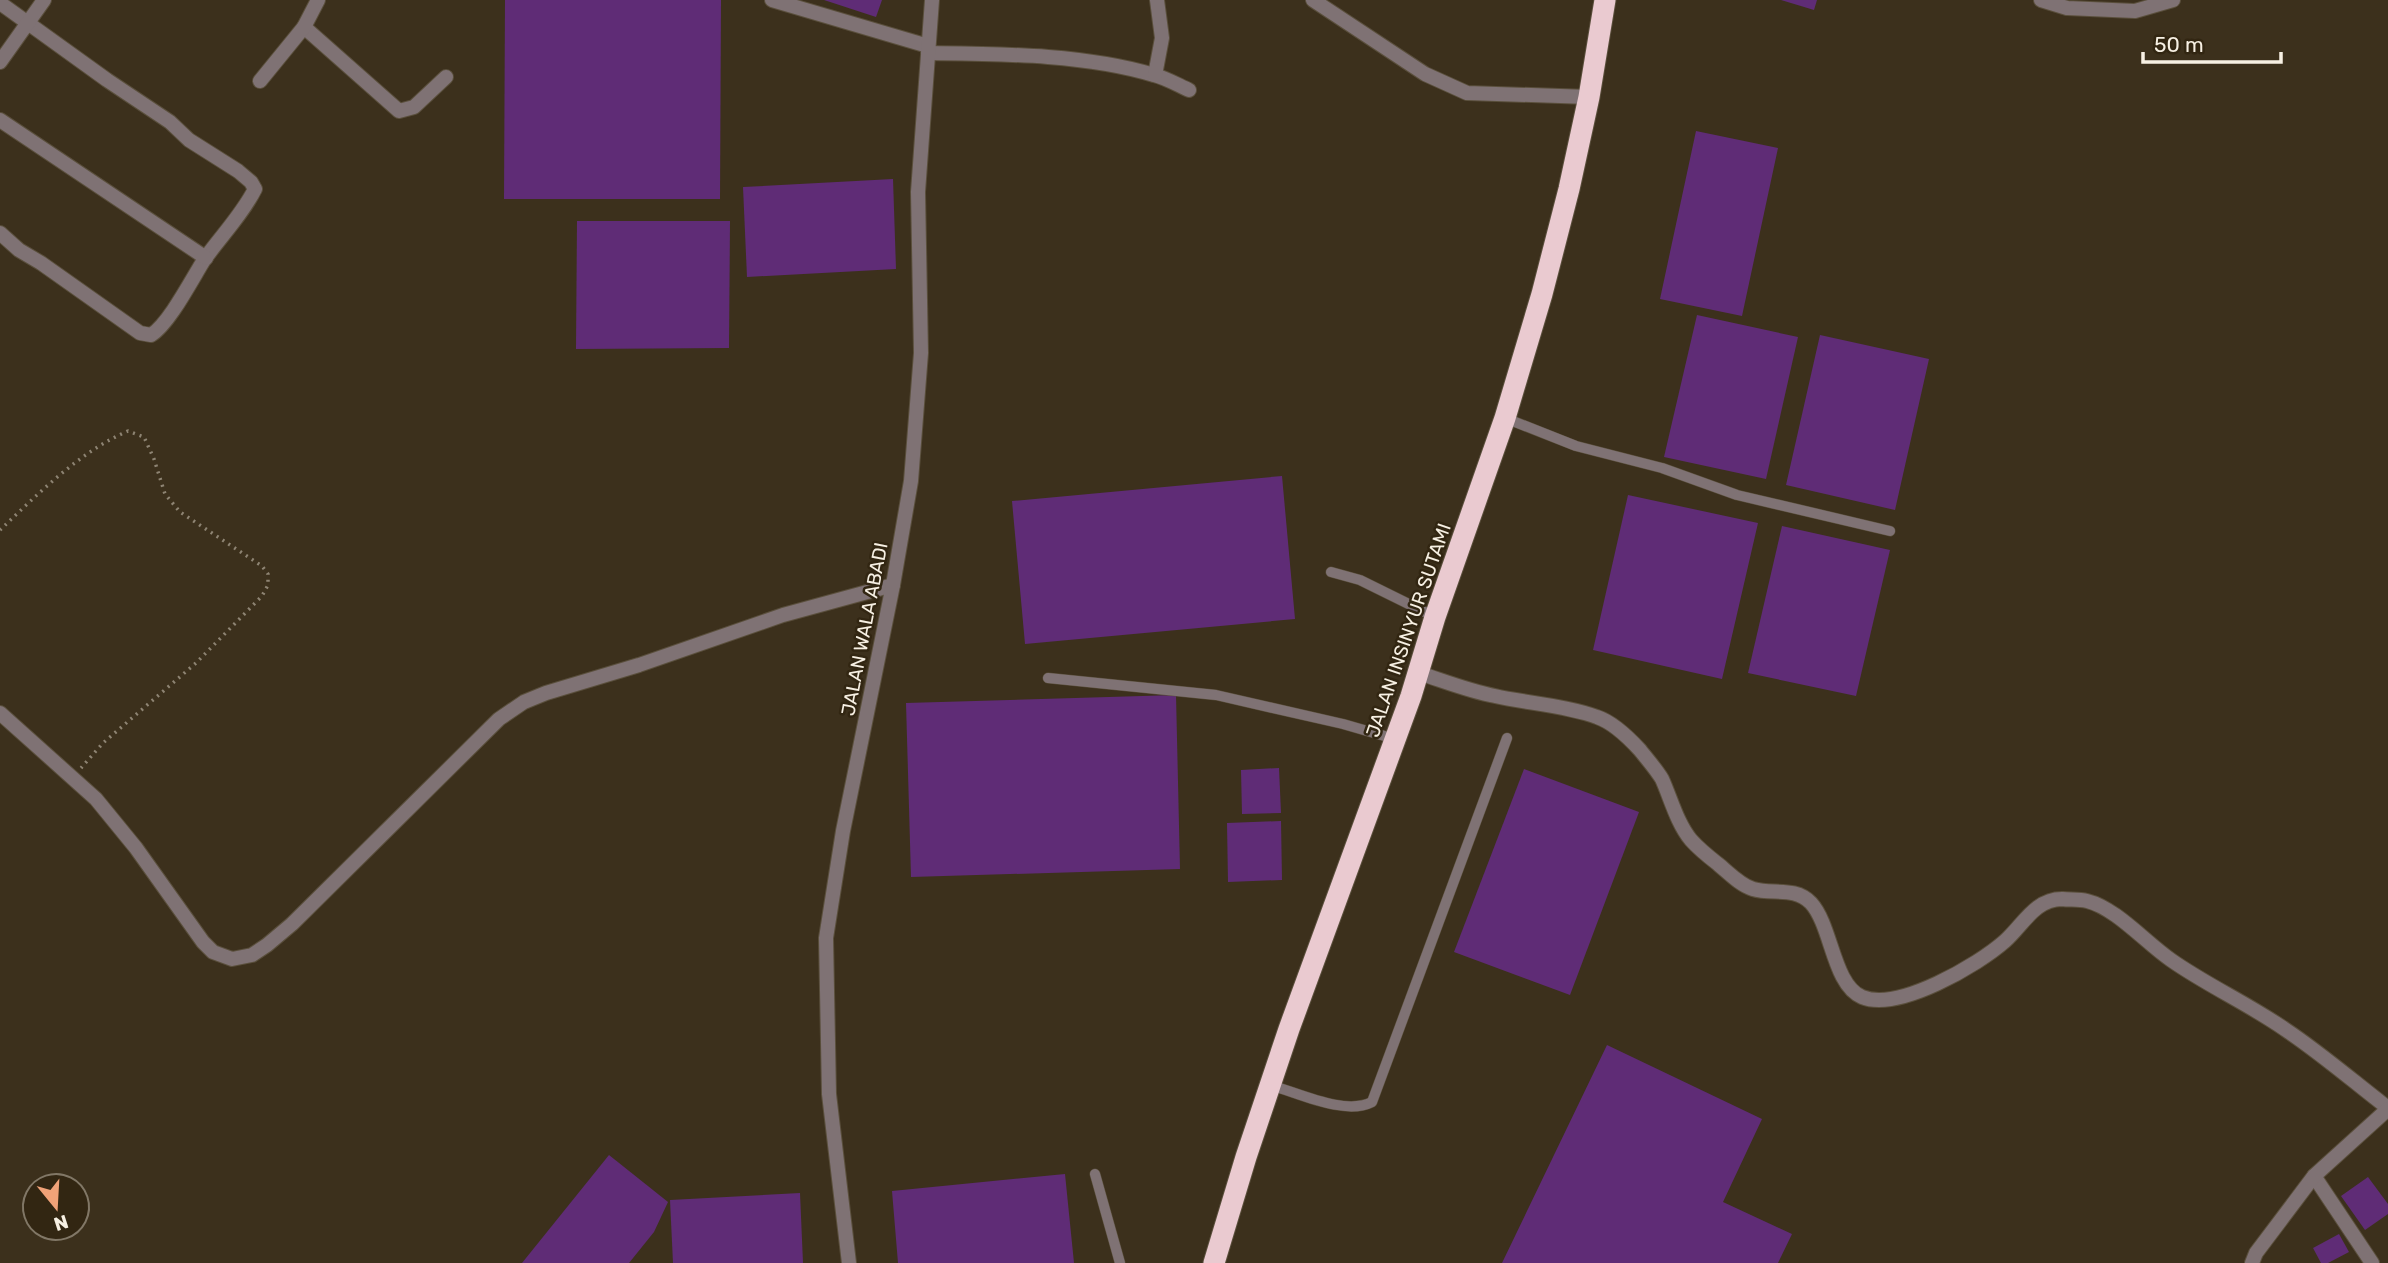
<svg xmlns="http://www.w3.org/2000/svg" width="2388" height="1263" font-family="Rubik,sans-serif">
<rect width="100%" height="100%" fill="#3c301c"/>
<g fill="#5f2c76">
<path d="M 505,0 L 721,0 L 720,199 L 504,199 Z"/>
<path d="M 824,0 L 882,0 L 876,17 Z"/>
<path d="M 1781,0 L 1817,0 L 1814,10 Z"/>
<path d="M 1696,131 L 1778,148 L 1742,316 L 1660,299 Z"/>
<path d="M 893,179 L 896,269 L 747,277 L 743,187 Z"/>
<path d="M 577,221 L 730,221 L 729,348 L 576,349 Z"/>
<path d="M 1697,315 L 1798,337 L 1766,479 L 1664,457 Z"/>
<path d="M 1820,335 L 1929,359 L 1895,510 L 1786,485 Z"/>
<path d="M 1282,476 L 1295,619 L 1025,644 L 1012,501 Z"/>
<path d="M 1628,495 L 1758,523 L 1722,679 L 1593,650 Z"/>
<path d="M 1782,526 L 1890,550 L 1856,696 L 1748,673 Z"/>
<path d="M 1176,695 L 1180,869 L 911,877 L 906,703 Z"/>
<path d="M 1279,768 L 1281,813 L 1242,814 L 1241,770 Z"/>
<path d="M 1524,769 L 1639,812 L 1570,995 L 1454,952 Z"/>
<path d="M 1281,821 L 1282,880 L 1228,882 L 1227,823 Z"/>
<path d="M 1607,1045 L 1762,1119 L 1723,1202 L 1792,1234 L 1778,1263 L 1502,1263 Z"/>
<path d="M 609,1155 L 668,1202 L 654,1232 L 629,1263 L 522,1263 Z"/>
<path d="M 1065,1174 L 1074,1263 L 898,1263 L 892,1191 Z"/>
<path d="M 2368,1177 L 2388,1204 L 2388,1214 L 2365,1230 L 2341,1196 Z"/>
<path d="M 800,1193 L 803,1263 L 673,1263 L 670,1200 Z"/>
<path d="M 2339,1234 L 2349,1252 L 2328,1263 L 2321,1263 L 2313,1248 Z"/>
</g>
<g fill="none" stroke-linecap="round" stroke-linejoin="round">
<defs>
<g id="lane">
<path d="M 1505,418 L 1576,446 L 1662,468 L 1737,495 L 1890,531"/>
<path d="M 1331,572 L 1360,580 L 1435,617"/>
<path d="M 1048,678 L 1216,695 L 1343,724 L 1395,739"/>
<path d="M 1270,1085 C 1299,1093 1345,1116 1372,1102 L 1507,738"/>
<path d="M 1095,1174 L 1120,1263"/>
</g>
<g id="street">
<path d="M 772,0 L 928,46"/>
<path d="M 1313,0 L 1425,74 L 1467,93 L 1589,97"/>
<path d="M 2041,0 L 2067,8 L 2135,11 L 2173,0"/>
<path d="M 0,3 L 107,80 L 170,122 L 189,140 L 238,171 L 251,182 L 255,189 C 242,215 221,236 204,260 C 192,279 169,324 151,335 L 140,333 L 41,263 L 19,250 L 0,233"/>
<path d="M 304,27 L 399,111 L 414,107 L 446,77"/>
<path d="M 928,53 C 1000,54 1085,54 1154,75 C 1166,78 1178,85 1189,90"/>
<path d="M 0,62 L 44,0"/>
<path d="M 1155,75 L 1162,38 L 1157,0"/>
<path d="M 260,81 L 304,27 L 318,0"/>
<path d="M 0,120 L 206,258"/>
<path d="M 1419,673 C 1444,681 1469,691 1495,696 C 1526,703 1568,706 1597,717 C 1612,722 1629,738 1640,750 C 1647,759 1656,769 1662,779 C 1671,799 1677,823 1691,840 C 1699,849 1709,857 1718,864 C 1729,873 1740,885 1753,889 C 1772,895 1795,886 1811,903 C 1832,926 1833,985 1862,997 C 1898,1012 1978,965 2005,941 C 2023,925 2035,899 2062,899 C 2070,900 2079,899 2087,901 C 2116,908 2146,943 2171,960 C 2208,986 2249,1004 2286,1030 C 2322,1054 2354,1082 2388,1108"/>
<path d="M 0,713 L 96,799 L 136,848 L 203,942 L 213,952 L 232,959 L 252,955 L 267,945 L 292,924 L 499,719 L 524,702 L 546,693 L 639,665 L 783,615 L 893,585"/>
<path d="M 2314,1176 L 2372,1263"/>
<path d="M 849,1263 L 829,1094 L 826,938 L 843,831 L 893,585 L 911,481 L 921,353 L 918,192 L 932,0"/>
<path d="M 2252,1263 L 2256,1253 L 2314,1176 L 2388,1109"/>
</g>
<path id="highway" d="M 1214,1263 L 1246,1157 L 1289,1029 L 1411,696 L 1435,617 L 1505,418 L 1542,294 L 1569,189 L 1589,97 L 1605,0"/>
</defs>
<use href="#lane" stroke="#5a4f3c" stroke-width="11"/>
<use href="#street" stroke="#5a4f3c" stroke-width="16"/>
<use href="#highway" stroke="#5a4f3c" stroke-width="23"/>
<path stroke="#8e8473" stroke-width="3.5" stroke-dasharray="2 5" stroke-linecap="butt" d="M 0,530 C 38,494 79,452 128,431 L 144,437 L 154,459 L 165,494 L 180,512 L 262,566 L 268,574 L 268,585 L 262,596 L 196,663 L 103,743 L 81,768"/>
<use href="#lane" stroke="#7f7274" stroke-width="10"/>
<use href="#street" stroke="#7f7274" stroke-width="14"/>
<use href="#highway" stroke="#eacad0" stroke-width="21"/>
</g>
<g text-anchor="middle" stroke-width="5" stroke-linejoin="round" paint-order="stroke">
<g font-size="19" fill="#f7f0e3" stroke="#322612">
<text transform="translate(864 629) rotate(-79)" y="7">JALAN WALA ABADI</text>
<text transform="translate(1408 630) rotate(-71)" y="7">JALAN INSINYUR SUTAMI</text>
</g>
</g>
<g transform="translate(56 1207) rotate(162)"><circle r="33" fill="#322612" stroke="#817766" stroke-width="2"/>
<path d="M0-5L12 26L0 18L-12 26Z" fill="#f0a278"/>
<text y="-10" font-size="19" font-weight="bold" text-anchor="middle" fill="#f7f0e3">N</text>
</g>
<path d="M2143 52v10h138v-10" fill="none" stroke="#f7f0e3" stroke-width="3.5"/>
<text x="2154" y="52" font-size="21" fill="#f7f0e3" stroke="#322612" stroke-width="5" paint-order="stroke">50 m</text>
</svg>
